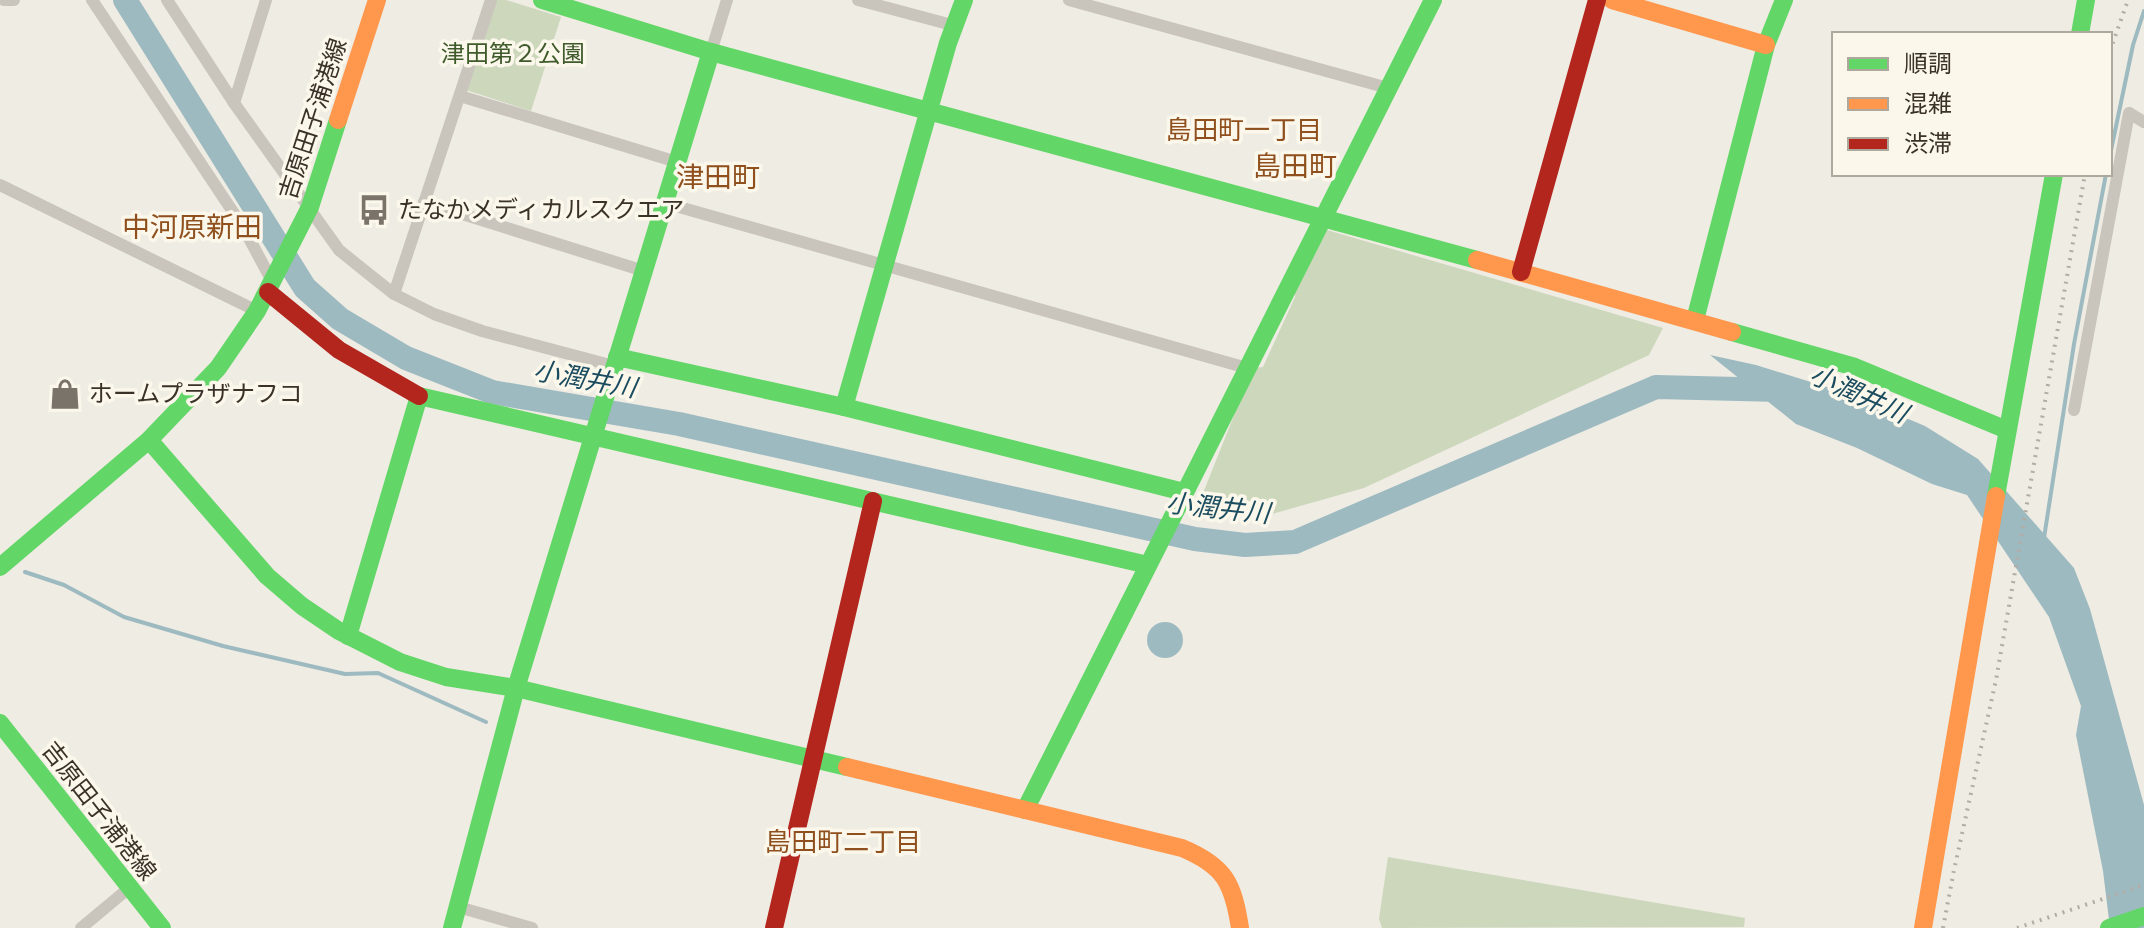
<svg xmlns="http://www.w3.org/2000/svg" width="2144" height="928" font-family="'Source Sans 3','Noto Sans JP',sans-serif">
<rect width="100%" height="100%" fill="#efece3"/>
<g fill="#ccd7bc">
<path d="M 494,0 L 506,0 L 561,17 L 531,111 L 466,90 Z"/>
<path d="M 1327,230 L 1663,328 L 1649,355 L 1364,488 L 1272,514 L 1199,503 L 1253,368 L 1263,367 L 1295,297 L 1295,290 Z"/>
<path d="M 1388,857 L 1745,918 L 1744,927 L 1382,928 L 1379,919 Z"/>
</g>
<g fill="#9ebac1">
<path d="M 1710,355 L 1756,365 L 1846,393 L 1925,426 L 1978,459 L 2074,568 L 2090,609 L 2144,805 L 2144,928 L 2110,928 L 2103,871 L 2076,735 L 2081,706 L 2049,617 L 1967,495 L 1932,484 L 1857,448 L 1796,424 Z"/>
<circle cx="1165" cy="640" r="18"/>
</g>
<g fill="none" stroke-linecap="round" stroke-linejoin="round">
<g stroke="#9ebac1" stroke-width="4">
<path d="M 2110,155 L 2133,45 L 2144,11"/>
<path d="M 2044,538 L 2074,344 L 2106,174"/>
<path d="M 25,572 L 64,585 L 124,617 L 223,646 L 345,674 L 378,673 L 486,722"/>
</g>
<path stroke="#9ebac1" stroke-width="24" d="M 125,0 L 305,288 L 340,319 L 406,358 L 492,392 L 679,424 L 1195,539 L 1245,545 L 1295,542 L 1656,387 L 1782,390"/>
<g stroke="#c9c4bc" stroke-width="12">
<path d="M 4,0 L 14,0"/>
<path d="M 92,0 L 243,227 L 273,283"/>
<path d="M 167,0 L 234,103 L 339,250 L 370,275 L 394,294 L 434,314 L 482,331 L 614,366"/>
<path d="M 858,0 L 952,25"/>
<path d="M 1069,0 L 1388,88"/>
<path d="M 711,52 L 727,0"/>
<path d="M 460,96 L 677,162"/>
<path d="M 234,103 L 266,0"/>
<path d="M 0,185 L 257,311"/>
<path d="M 424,202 L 644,271"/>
<path d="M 665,203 L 1247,368"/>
<path d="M 394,294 L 491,0"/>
<path d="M 2074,410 L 2129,113 L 2144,122"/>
<path d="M 458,907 L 532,928"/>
<path d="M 81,928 L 129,888"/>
</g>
<g stroke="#63d668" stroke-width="18">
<path d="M 542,0 L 711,52 L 1477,260"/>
<path d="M 2080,34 L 2086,0"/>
<path d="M 1695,320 L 1766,45 L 1784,0"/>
<path d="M 1732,332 L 1855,367 L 2007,430"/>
<path d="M 617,357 L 844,407 L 1184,492"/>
<path d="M 419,396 L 1148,565"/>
<path d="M 844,407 L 948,43 L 964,0"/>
<path d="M 149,440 L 267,576 L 302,606 L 339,631 L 400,662 L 446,677 L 516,688 L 847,767"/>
<path d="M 1996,496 L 2054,174"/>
<path d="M 0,567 L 149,440 L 218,368 L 257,311 L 310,207 L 338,120"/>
<path d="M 348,636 L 419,396"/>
<path d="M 0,723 L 162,928"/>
<path d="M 1025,810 L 1433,0"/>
<path d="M 452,928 L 516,688 L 711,52"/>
<path d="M 2109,928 L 2144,916"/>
</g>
<g stroke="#ff974d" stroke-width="18">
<path d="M 1612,0 L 1766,45"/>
<path d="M 338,120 L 377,0"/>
<path d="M 1477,260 L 1732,332"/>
<path d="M 847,767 L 1182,848 C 1225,866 1233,883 1240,928"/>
<path d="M 1923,928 L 1996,496"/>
</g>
<g stroke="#b3261e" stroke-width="18">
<path d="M 1521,272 L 1597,0"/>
<path d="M 268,292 L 339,350 L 419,396"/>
<path d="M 774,928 L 873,501"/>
</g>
<g stroke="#b1ada6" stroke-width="4" stroke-dasharray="2 6" stroke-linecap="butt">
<path d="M 2110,51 L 2128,0"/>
<path d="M 1943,928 L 1954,870 L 1996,680 L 2085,174"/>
<path d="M 2017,928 L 2144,885"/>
</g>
</g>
<defs>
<symbol id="bus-bare" viewBox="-9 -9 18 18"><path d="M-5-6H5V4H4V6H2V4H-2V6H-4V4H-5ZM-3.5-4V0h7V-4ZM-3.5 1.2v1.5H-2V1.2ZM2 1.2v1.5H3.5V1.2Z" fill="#79736a" stroke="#fbf7eb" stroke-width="2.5" paint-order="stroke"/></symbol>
<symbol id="shop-bare" viewBox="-9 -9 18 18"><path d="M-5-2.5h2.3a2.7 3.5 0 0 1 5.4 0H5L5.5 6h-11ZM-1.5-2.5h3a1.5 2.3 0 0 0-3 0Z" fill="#79736a" stroke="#fbf7eb" stroke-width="2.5" paint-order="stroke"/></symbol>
</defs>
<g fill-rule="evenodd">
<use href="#bus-bare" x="352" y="188" width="44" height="44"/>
<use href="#shop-bare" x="43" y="372" width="44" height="44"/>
</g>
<g text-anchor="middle" stroke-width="7" stroke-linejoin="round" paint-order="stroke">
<g font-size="24" fill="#3f5a2b" stroke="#fbf7eb">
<text x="513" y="62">津田第２公園</text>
</g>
<g font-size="24" fill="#3a3229" stroke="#fbf7eb">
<text transform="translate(313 119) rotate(-72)" y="8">吉原田子浦港線</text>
<text transform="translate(99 811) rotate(52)" y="8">吉原田子浦港線</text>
</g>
<g font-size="24" fill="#3a3229" stroke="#fbf7eb" text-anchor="start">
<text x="398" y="218">たなかメディカルスクエア</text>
<text x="89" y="402">ホームプラザナフコ</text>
</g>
<g font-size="26" fill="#8f501d" stroke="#fbf7eb">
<text x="1244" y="139">島田町一丁目</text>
<text x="843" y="851">島田町二丁目</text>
</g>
<g font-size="26" font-style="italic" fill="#1b4c5f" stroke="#fbf7eb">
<text transform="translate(585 379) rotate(10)" y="9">小潤井川</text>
<text transform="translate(1859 394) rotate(24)" y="9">小潤井川</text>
<text transform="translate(1218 508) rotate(6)" y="9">小潤井川</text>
</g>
<g font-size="28" fill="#8f501d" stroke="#fbf7eb">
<text x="1295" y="176">島田町</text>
<text x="718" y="187">津田町</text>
<text x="192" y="237">中河原新田</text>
</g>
</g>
<rect x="1832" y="32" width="280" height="144" fill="#fbf7eb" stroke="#aea89d" stroke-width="2"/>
<rect x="1848" y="58" width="40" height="12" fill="#63d668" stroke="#aea89d" stroke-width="2"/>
<text x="1904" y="72" font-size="24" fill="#3a3229">順調</text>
<rect x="1848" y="98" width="40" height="12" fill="#ff974d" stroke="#aea89d" stroke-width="2"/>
<text x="1904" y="112" font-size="24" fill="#3a3229">混雑</text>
<rect x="1848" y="138" width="40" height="12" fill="#b3261e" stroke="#aea89d" stroke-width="2"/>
<text x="1904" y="152" font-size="24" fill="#3a3229">渋滞</text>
</svg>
